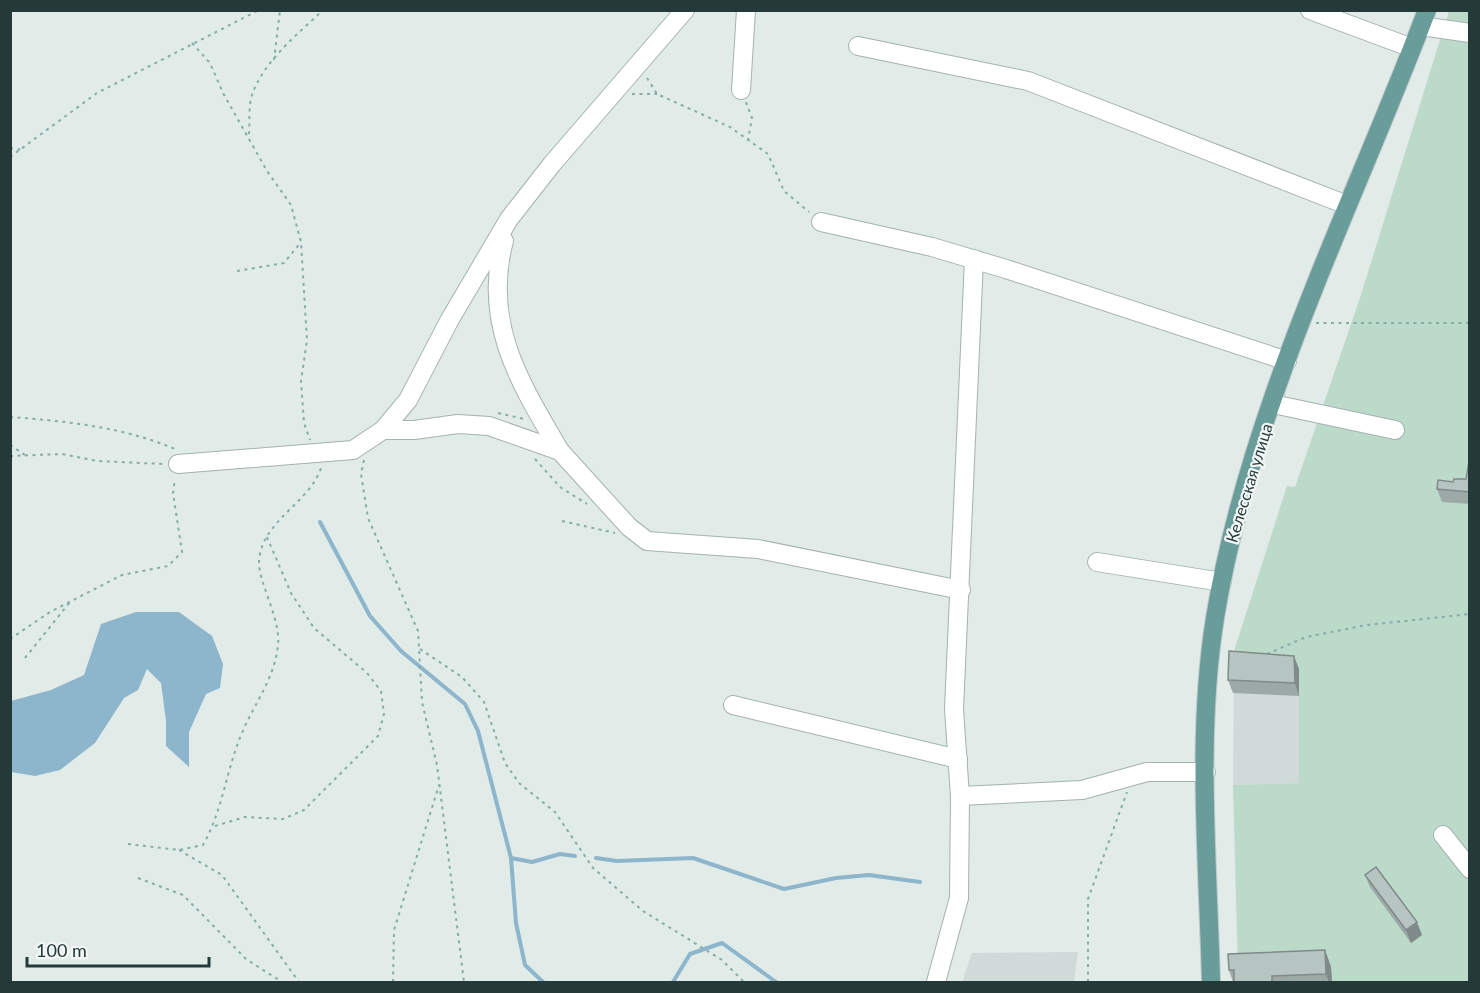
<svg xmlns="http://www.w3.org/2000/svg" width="1480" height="993" font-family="Lato,sans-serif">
<rect width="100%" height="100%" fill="#e1ebe8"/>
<g fill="#d0dad8">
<path d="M 1234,664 L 1299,669 L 1299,783 L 1233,785 Z"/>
<path d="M 1078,952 L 1074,982 L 962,982 L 972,953 Z"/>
</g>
<path fill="#bcdaca" d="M 1449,11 L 1469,11 L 1469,982 L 1234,982 L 1238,970 L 1233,785 L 1299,783 L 1299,669 L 1234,664 L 1235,648 L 1287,486 L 1295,487 L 1360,298 Z"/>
<path fill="#8db5cc" d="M 136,612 L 179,612 L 212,636 L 223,664 L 220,688 L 206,694 L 189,732 L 189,767 L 166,746 L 166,721 L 161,683 L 147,669 L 138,690 L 124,698 L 95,743 L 60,770 L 35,776 L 11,772 L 11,701 L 51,690 L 84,675 L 101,624 Z"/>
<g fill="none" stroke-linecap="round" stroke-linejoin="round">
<g stroke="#8db5cc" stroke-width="4">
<path d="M 320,522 L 370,616 L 401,651 L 465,704 L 478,731 L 511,858 L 516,923 L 525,965 L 543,982"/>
<path d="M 511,858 L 532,862 L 560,854 L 575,856"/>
<path d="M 596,858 L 617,861 L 693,858 L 784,889 L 836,878 L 869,875 L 920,882"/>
<path d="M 673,982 L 690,954 L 722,943 L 776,982"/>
</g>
<defs>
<g id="minor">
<path d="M 1310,10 L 1412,48"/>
<path d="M 1421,26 L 1470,33"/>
<path d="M 858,46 L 1028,81 L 1347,205"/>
<path d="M 741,90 L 746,10"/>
<path d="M 821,222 L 932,247 L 1006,269 L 1287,361"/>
<path d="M 504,241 C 482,323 520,383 560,451"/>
<path d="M 1273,404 L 1395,430"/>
<path d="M 383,430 L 414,430 L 458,424 L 489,426 L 560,451 L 629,527 L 647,541 L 758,549 L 961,590"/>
<path d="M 178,464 L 353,450 L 383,430 L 408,400 L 449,321 L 509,219 L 552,164 L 685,10"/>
<path d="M 1097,562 L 1222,582"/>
<path d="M 733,705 L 958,759"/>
<path d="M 960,796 L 1082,790 L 1147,772 L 1206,772"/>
<path d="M 1443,835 L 1470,869"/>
<path d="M 936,982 L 959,898 L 960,796 L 954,709 L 974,259"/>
</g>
<path id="major" d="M 1211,982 C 1208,863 1196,735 1215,618 C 1249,408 1352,208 1427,10"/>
</defs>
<use href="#minor" stroke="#a4b2b0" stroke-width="20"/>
<use href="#major" stroke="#c1c8c8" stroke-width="20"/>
<g stroke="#84aca8" stroke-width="2" stroke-dasharray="3 4.5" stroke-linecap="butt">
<path d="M 192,43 L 210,63 L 223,93 L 267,171 L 291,205 L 301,242 L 307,340 L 301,381 L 304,423 L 310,440"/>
<path d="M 274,60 L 280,10"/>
<path d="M 647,78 L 657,94 L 730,127 L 768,154 L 784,191 L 809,212"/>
<path d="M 632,94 L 657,94"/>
<path d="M 746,102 L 752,118 L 748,140"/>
<path d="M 249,134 C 250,121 248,104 253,92 C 266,59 298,34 323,10"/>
<path d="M 10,148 L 23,150"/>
<path d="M 10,157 L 97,93 L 259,10"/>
<path d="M 237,271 L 284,263 L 301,242"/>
<path d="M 1316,323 L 1470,323"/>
<path d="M 498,413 L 524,419"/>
<path d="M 10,417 C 66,421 123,427 175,449"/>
<path d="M 10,445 L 25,455"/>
<path d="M 10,456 L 62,454 L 97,461 L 163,464"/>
<path d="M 535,459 L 560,487 L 587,504"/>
<path d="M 364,460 L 361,474 L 368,518 L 418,631 L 422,702 L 437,765 L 464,982"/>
<path d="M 562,521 L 615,533"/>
<path d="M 10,639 L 50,612 L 122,575 L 168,566 L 182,552 L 173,493 L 175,479"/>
<path d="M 420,649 L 462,677 L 484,702 L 505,763 L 519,783 L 555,812 L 593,868 L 643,911 L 722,960 L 744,982"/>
<path d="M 1267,654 L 1306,637 L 1367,625 L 1470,614"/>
<path d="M 25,658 L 70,602"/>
<path d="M 215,826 L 245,817 L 283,819 L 304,810 L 378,736 L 384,714 L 381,691 L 367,673 L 314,628 L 291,593 L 266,535"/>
<path d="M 128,844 L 179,850 L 203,845 C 223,810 226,770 242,733 C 254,704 275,678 278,645 C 281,619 258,582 259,561 C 262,520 309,504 321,468"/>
<path d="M 179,850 L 222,875 L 299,982"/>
<path d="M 138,878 L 183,895 L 246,959 L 282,982"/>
<path d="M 393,982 L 394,930 L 439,785"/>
<path d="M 1088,982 L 1088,899 L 1127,792"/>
</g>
<use href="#minor" stroke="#fff" stroke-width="18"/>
<use href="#major" stroke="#699d9a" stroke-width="18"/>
</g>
<g fill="#9da9a7">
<path d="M 1470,455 L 1470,504 L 1442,502 L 1437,489 L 1453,482 L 1466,479 Z"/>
<path d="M 1299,669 L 1299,696 L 1233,693 L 1228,680 Z"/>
<path d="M 1365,875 L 1422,935 L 1411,943 L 1370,887 Z"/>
<path d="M 1325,950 L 1331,967 L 1332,982 L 1233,982 L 1229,970 Z"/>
</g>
<g fill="#808a88">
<path d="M 1294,656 L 1299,669 L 1299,696 L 1295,683 Z"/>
<path d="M 1417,922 L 1422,935 L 1411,943 L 1406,930 Z"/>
<path d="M 1325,950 L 1331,967 L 1332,982 L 1329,982 L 1326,974 Z"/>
</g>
<g fill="#b7c5c2" stroke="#808a88" stroke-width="1.5">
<path d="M 1470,455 L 1470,492 L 1437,489 L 1438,480 L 1453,482 L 1454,479 L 1466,479 Z"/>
<path d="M 1229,651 L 1294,656 L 1295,683 L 1228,680 Z"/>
<path d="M 1376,867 L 1417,922 L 1406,930 L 1365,875 Z"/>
<path d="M 1325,950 L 1326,974 L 1272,976 L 1272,982 L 1234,982 L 1234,970 L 1229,970 L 1228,954 Z"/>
</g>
<g text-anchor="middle" stroke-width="4.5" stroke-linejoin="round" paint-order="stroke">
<g font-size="16" fill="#233a39" stroke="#f2f7f6">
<text transform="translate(1249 483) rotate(-73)" y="6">Келесская улица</text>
</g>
</g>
<rect width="1480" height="993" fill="none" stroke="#233a39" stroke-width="24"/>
<path d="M27 957v9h182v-9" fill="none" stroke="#233a39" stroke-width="3"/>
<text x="36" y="957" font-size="18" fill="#233a39" stroke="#f2f7f6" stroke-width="4.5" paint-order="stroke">100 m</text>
</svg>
